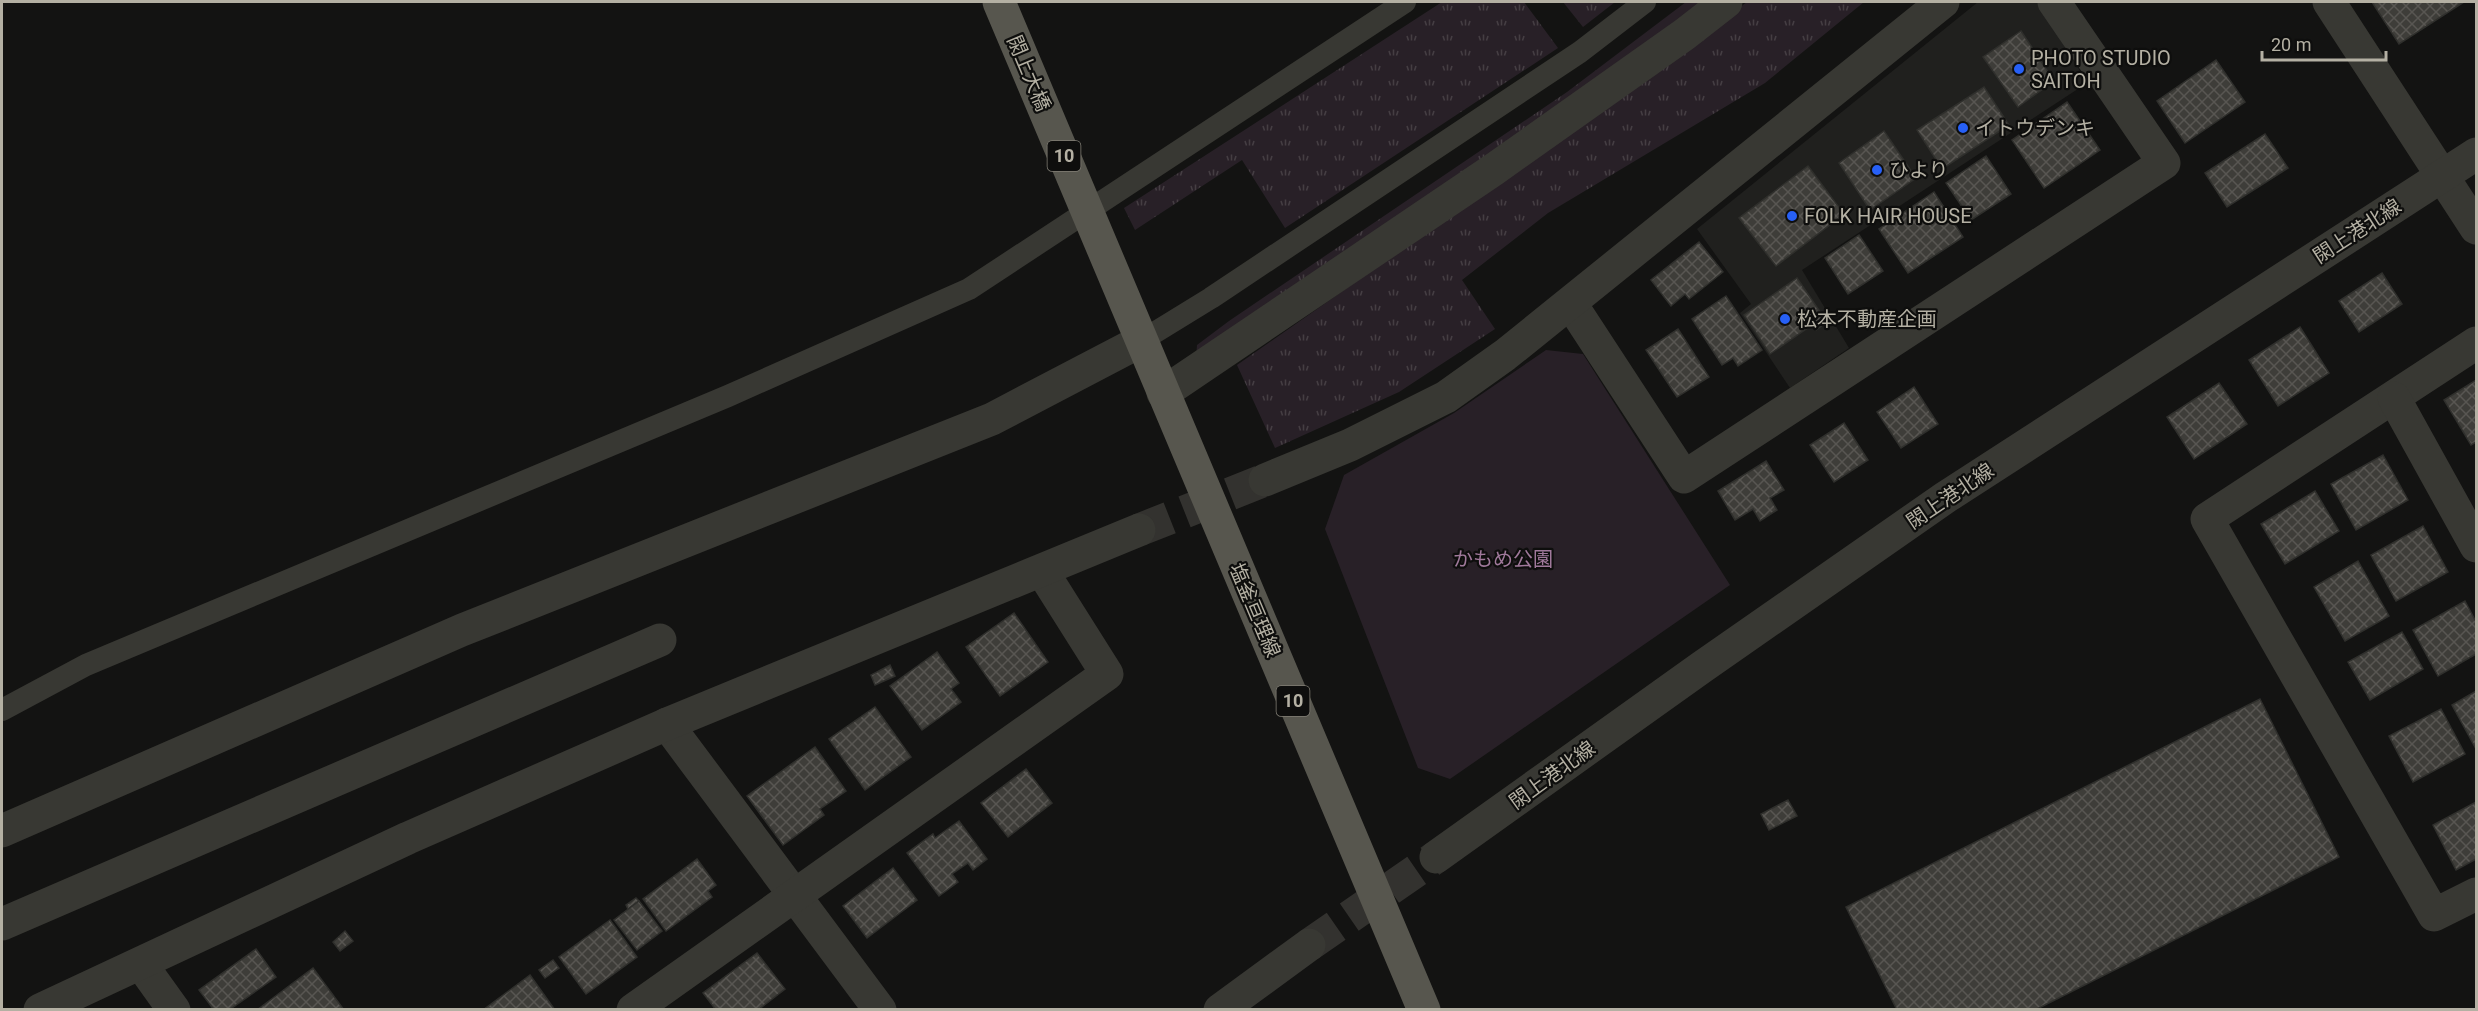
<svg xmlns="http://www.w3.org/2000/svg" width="2478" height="1011" font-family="Roboto,'Noto Sans JP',sans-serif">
<defs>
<pattern id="grass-tufts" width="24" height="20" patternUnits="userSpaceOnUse" patternTransform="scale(1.5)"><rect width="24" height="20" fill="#282027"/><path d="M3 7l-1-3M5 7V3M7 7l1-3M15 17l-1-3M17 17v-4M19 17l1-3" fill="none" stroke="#453e43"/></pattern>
<pattern id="building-cross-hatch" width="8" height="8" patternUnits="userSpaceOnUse" patternTransform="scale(1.5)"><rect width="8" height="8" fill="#3e3d39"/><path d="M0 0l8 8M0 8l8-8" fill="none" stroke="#585652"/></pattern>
</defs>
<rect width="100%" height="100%" fill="#131312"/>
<path fill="#20201e" d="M 1978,2 L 2040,2 L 2087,83 L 1802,270 L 1849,348 L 1790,388 L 1740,313 L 1751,304 L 1697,229 Z"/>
<g fill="url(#grass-tufts)">
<path d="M 1442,2 L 1524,2 L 1558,48 L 1285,228 L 1242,160 L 1135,230 L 1124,208 Z"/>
<path d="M 1563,2 L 1615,2 L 1583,27 Z"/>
<path d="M 1686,2 L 1704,2 L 1196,360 L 1197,345 L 1229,321 L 1567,92 Z"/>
<path d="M 1747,2 L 1864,2 L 1765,83 L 1548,213 L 1462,280 L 1495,329 L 1399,392 L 1275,448 L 1237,365 L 1537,155 Z"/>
</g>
<path fill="#282027" d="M 1546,350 L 1583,354 L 1730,585 L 1450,779 L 1418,768 L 1325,529 L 1344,475 L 1454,413 Z"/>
<g fill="url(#building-cross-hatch)" stroke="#2f2f2c" stroke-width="1.5">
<path d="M 2372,2 L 2464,2 L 2399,44 Z"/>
<path d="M 2021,31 L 2054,81 L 2018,107 L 1983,57 Z"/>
<path d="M 2216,60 L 2245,102 L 2185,143 L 2157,101 Z"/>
<path d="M 1984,87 L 2009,125 L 1942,169 L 1917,130 Z"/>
<path d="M 2067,102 L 2100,150 L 2044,188 L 2012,140 Z"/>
<path d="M 1884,131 L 1916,178 L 1870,210 L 1839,163 Z"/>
<path d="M 2265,134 L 2288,168 L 2227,207 L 2205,173 Z"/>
<path d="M 1986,156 L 2011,194 L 1971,220 L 1946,183 Z"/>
<path d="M 1808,166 L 1844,214 L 1776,266 L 1739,218 Z"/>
<path d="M 1934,192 L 1963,237 L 1908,273 L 1879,229 Z"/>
<path d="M 1859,235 L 1883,271 L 1848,294 L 1825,258 Z"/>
<path d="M 1699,242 L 1723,272 L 1689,299 L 1685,294 L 1671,306 L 1651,280 Z"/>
<path d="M 2382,273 L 2402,304 L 2359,332 L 2339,301 Z"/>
<path d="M 1797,278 L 1827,322 L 1816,330 L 1812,325 L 1770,354 L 1744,315 Z"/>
<path d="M 1726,296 L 1762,350 L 1738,366 L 1733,358 L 1722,365 L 1692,319 Z"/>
<path d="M 2300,327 L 2329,373 L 2278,406 L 2249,360 Z"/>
<path d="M 1678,329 L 1709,377 L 1677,397 L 1646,350 Z"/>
<path d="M 2476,380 L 2476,442 L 2471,445 L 2444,400 Z"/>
<path d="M 2219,383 L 2247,424 L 2194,459 L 2167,417 Z"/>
<path d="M 1914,387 L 1938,424 L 1901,448 L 1877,412 Z"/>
<path d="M 1844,423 L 1868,460 L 1834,482 L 1810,445 Z"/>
<path d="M 2383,455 L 2408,500 L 2356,530 L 2331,484 Z"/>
<path d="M 1766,461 L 1784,490 L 1770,498 L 1777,510 L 1760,521 L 1753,509 L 1735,520 L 1718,491 Z"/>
<path d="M 2315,491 L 2339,531 L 2285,564 L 2261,524 Z"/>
<path d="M 2423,526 L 2448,572 L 2396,601 L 2371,555 Z"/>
<path d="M 2358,561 L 2389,616 L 2345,641 L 2314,587 Z"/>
<path d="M 2465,601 L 2476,622 L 2476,654 L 2438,676 L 2413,630 Z"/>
<path d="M 1014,613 L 1048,662 L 1000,696 L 966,647 Z"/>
<path d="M 2402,632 L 2423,669 L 2370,700 L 2348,662 Z"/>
<path d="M 937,652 L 959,683 L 951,689 L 961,702 L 922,730 L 890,686 Z"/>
<path d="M 890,665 L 895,676 L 875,685 L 871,675 Z"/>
<path d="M 2476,691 L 2476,749 L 2452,705 Z"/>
<path d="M 2260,699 L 2339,857 L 2035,1010 L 1897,1010 L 1846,907 Z"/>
<path d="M 875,707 L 911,757 L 865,790 L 829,739 Z"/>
<path d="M 2441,709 L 2465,754 L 2413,782 L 2389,736 Z"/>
<path d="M 815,747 L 846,791 L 820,809 L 824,815 L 783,845 L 747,796 Z"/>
<path d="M 1026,769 L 1052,803 L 1008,837 L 981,803 Z"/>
<path d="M 1788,800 L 1797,816 L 1769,830 L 1761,814 Z"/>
<path d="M 2476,802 L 2476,859 L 2456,870 L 2433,825 Z"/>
<path d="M 959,821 L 987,859 L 973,870 L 968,863 L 952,874 L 958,882 L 939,896 L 907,853 L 933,834 L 935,838 Z"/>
<path d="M 697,859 L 716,885 L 708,891 L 712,897 L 666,931 L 643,899 Z"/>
<path d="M 893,868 L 917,900 L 867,938 L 843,906 Z"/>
<path d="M 636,898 L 639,901 L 628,909 L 626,905 Z"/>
<path d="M 639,901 L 662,931 L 637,950 L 614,920 Z"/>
<path d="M 610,920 L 637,957 L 586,994 L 559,957 Z"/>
<path d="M 345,931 L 353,941 L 340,951 L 333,942 Z"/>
<path d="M 256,949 L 276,977 L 229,1010 L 214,1010 L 199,990 Z"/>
<path d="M 757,953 L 785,989 L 758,1010 L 716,1010 L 703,993 Z"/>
<path d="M 553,960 L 559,968 L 545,978 L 539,970 Z"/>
<path d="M 313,968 L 344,1010 L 257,1010 Z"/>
<path d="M 530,975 L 555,1010 L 483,1010 Z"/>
</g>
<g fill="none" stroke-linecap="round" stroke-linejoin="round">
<path stroke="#33322f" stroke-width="33" stroke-dasharray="33 16" stroke-linecap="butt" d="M 1309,945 L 1436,857"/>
<path stroke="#33322f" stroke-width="33" stroke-dasharray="33 16" stroke-linecap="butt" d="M 1139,530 L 1265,480"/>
<g stroke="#383833" stroke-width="22">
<path d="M 1141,341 L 1211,298 L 1580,52 L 1645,2"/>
<path d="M 2,710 L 86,665 L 728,396 L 969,289 L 1405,2"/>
</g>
<g stroke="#383833" stroke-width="33">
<path d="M 1571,304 L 1684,477 L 2164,163 L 2054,2"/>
<path d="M 2476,343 L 2207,519 L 2434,915 L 2476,894"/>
<path d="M 1163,393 L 1493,170 L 1685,34 L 1726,2"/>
<path d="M 2394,398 L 2476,546"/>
<path d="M 667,724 L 880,1010"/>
<path d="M 2,831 L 462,630 L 992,419 L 1141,341"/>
<path d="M 2,924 L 660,640"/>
<path d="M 141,964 L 174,1010"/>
<path d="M 633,1010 L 1107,674 L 1042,571"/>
</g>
<g stroke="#383833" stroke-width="33">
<path d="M 2329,2 L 2476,228"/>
<path d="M 1265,480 L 1350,445 L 1446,397 L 1505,355 L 1943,2"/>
<path d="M 1436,857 L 1702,667 L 1946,497 L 2476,154"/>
<path d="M 40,1010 L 408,838 L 667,724 L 1139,530"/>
<path d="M 1220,1010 L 1309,945"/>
</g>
<path stroke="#57564e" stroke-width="33" d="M 999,2 L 1424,1010"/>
</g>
<g fill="#2760f6" stroke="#0e0e0d" stroke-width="2">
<circle cx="2019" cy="69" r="6"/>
<circle cx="1963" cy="128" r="6"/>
<circle cx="1877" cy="170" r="6"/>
<circle cx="1792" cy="216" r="6"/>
<circle cx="1785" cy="319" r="6"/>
</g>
<g text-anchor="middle" stroke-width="4.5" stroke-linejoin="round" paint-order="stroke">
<g fill="#0e0e0d" stroke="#827f76" stroke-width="1.5">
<rect x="1047.5" y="141" width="33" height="30" rx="4.5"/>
<rect x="1276.5" y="686" width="33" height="30" rx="4.5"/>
</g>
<g font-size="18" font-weight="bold" fill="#b4b0a3">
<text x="1064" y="162">10</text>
<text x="1293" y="707">10</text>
</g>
<g font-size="20" fill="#b4b0a3" stroke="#0e0e0d" text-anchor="start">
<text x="2031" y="65">PHOTO STUDIO<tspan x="2031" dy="23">SAITOH</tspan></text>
<text x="1975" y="135">イトウデンキ</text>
<text x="1889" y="177">ひより</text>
<text x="1804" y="223">FOLK HAIR HOUSE</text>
<text x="1797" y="326">松本不動産企画</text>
</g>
<g font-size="20" fill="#b4b0a3" stroke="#0e0e0d">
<text transform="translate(1029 73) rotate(67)" y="7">閖上大橋</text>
<text transform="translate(2357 231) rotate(-33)" y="7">閖上港北線</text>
<text transform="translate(1950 496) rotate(-34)" y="7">閖上港北線</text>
<text transform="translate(1255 610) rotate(67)" y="7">塩釜亘理線</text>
<text transform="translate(1552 775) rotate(-36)" y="7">閖上港北線</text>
</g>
<g font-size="20" fill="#a0799b" stroke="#0e0e0d">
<text x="1503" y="566">かもめ公園</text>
</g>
</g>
<rect width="2478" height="1011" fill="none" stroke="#b4b0a3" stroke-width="6"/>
<path d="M2262 51v9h124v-9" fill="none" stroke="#b4b0a3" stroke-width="3"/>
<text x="2271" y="51" font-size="18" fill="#b4b0a3" stroke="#0e0e0d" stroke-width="4.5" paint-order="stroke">20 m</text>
</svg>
